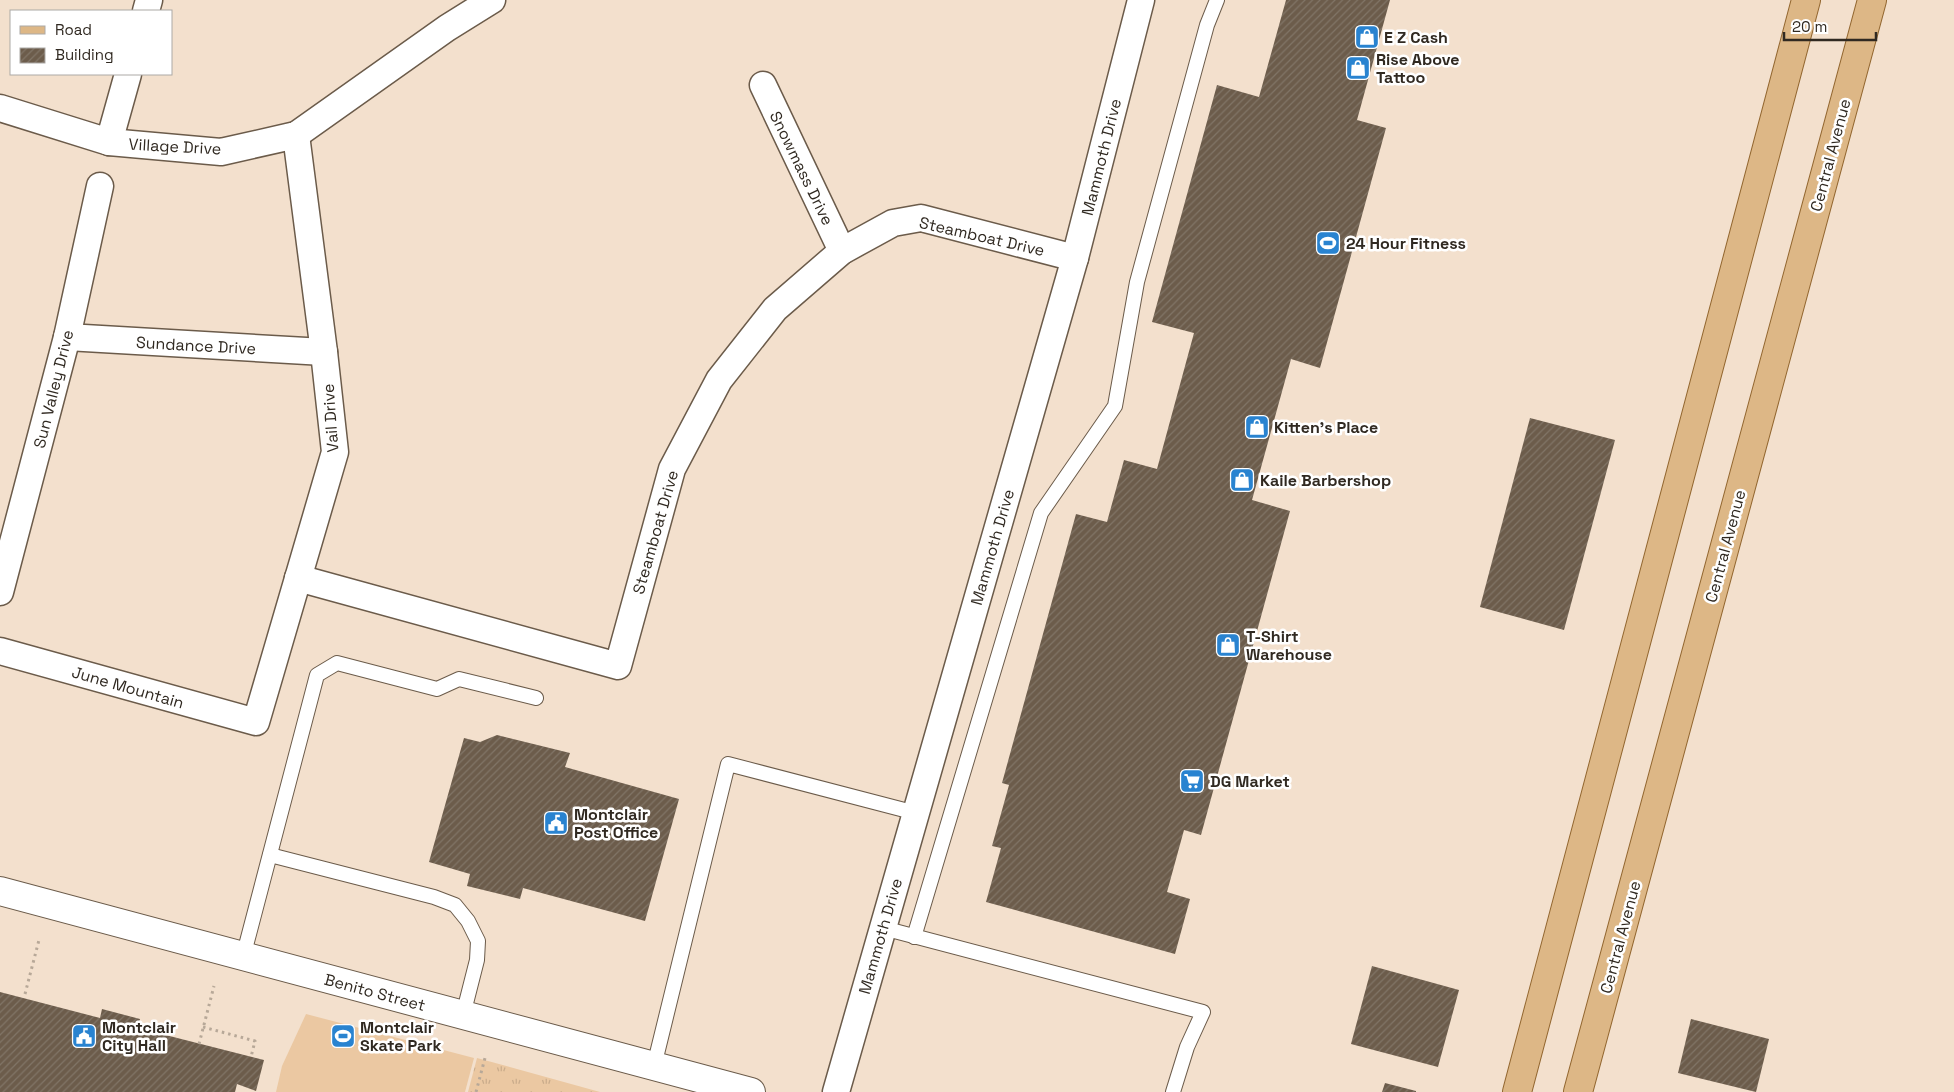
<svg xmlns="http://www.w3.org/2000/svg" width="1954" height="1092" font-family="'Space Grotesk',sans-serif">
<defs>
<pattern id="grass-tufts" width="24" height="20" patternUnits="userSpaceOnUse" patternTransform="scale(1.25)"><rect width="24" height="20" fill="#ebc8a2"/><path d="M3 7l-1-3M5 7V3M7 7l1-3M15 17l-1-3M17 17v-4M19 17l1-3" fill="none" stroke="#caac8b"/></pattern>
<pattern id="building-hatch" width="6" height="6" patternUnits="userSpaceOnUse" patternTransform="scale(1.25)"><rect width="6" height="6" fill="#6c5c4b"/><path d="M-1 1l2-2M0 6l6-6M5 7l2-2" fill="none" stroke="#817567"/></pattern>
</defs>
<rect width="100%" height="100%" fill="#f3e0cd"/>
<path fill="url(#grass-tufts)" d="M 477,1058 L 600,1092 L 468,1092 Z"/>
<path fill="#ebc8a2" d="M 306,1014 L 474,1058 L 465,1092 L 276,1092 L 282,1066 Z"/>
<g fill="url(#building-hatch)">
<path d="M 1286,0 L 1390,0 L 1357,120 L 1386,128 L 1320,368 L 1291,359 L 1252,500 L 1290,511 L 1201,835 L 1184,830 L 1167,892 L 1190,899 L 1175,954 L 986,902 L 1001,848 L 992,846 L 1009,785 L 1002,783 L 1076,514 L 1107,522 L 1124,460 L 1157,469 L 1194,333 L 1152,322 L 1217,85 L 1259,97 Z"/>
<path d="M 1530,418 L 1615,440 L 1564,630 L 1480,607 Z"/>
<path d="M 497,735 L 570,753 L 565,767 L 679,799 L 645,921 L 523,888 L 520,899 L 467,886 L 470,874 L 429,862 L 464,738 L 480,742 Z"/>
<path d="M 1372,966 L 1459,990 L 1438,1067 L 1351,1044 Z"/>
<path d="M 0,992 L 100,1018 L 102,1009 L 140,1019 L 138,1028 L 264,1060 L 256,1091 L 237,1084 L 235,1092 L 0,1092 Z"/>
<path d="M 1691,1019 L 1769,1039 L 1756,1092 L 1678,1073 Z"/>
<path d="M 1385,1083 L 1416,1091 L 1416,1092 L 1382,1092 Z"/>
</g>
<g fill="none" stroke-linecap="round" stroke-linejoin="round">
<defs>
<g id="service">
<path d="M 270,855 L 434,897 L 455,905 L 468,921 L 478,941 L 477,960 L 463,1015"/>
<path d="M 883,928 L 1203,1012 L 1187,1047 L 1173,1092"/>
<path d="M 914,937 L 1041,513 L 1115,406 L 1137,282 L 1207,25 L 1217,0"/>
<path d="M 243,957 L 317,675 L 337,663 L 437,689 L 459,679 L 536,698"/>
<path d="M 654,1066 L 728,764 L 916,813"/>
</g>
<g id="minor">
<path d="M 146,11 L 149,0"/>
<path d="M 763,85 L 842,251"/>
<path d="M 0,108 L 109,142 L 221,152 L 296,135 L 447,28 L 492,0"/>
<path d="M 109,142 L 128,74"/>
<path d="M 67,337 L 324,352"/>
<path d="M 298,578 L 618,666 L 672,469 L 719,380 L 775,309 L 842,251 L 893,223 L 921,218 L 1075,258"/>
<path d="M 0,592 L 67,337 L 100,186"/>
<path d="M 0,651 L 256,722 L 335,452 L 324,352 L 296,135"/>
<path d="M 836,1092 L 1075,258 L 1141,0"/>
</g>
<path id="tertiary" d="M 0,891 L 751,1092"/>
<g id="primary">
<path d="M 1517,1092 L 1806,0"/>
<path d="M 1578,1092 L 1872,0"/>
</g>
</defs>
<use href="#service" stroke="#6b5b4a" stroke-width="16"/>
<use href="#minor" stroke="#6b5b4a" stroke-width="29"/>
<use href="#tertiary" stroke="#6b5b4a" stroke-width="30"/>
<use href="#primary" stroke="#92662f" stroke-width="30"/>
<g stroke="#b7a898" stroke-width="3" stroke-dasharray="2.5 4" stroke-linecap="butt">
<path d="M 25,994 L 39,940"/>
<path d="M 203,1027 L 255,1041 L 251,1057"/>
<path d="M 199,1044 L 214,986"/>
<path d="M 476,1092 L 485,1058"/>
</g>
<use href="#service" stroke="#fff" stroke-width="14"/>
<use href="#minor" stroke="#fff" stroke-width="26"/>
<use href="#tertiary" stroke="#fff" stroke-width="28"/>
<use href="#primary" stroke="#ddb786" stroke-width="28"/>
</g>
<defs>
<symbol id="shop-square" viewBox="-11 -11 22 22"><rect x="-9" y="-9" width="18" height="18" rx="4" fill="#2983d0" stroke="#fff"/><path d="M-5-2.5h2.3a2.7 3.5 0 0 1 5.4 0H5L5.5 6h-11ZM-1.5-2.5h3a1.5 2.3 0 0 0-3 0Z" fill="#fff"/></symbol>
<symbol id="stadium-square" viewBox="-11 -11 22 22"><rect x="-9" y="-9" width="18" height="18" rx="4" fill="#2983d0" stroke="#fff"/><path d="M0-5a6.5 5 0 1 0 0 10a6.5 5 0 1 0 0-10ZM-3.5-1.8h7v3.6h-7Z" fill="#fff"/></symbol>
<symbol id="supermarket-square" viewBox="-11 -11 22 22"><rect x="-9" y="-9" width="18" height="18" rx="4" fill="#2983d0" stroke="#fff"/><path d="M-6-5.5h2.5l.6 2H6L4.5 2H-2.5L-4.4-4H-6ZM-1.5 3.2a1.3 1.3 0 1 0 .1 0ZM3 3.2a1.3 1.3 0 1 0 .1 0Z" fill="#fff"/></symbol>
<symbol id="civic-square" viewBox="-11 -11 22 22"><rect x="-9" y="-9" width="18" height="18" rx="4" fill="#2983d0" stroke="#fff"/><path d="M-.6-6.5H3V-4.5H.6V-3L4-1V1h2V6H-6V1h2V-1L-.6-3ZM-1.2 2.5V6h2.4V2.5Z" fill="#fff"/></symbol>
</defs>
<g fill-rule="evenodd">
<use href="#shop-square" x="1353" y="23" width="28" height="28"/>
<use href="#shop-square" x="1344" y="54" width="28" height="28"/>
<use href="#stadium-square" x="1314" y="229" width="28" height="28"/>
<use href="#shop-square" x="1243" y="413" width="28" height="28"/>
<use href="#shop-square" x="1228" y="466" width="28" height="28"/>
<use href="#shop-square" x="1214" y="631" width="28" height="28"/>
<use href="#supermarket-square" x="1178" y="767" width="28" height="28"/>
<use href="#civic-square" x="542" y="809" width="28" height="28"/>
<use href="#civic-square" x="70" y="1022" width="28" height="28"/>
<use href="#stadium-square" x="329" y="1022" width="28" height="28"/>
</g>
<g text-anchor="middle" stroke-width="5" stroke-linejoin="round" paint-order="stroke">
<g font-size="16" font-weight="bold" fill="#302921" stroke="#fff" text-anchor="start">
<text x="1384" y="43">E Z Cash</text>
<text x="1376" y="65">Rise Above<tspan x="1376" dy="18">Tattoo</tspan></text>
<text x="1346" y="249">24 Hour Fitness</text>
<text x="1274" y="433">Kitten's Place</text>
<text x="1260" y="486">Kaile Barbershop</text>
<text x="1246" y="642">T-Shirt<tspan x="1246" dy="18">Warehouse</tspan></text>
<text x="1210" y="787">DG Market</text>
<text x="574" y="820">Montclair<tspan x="574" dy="18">Post Office</tspan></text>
<text x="102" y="1033">Montclair<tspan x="102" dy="18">City Hall</tspan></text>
<text x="360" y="1033">Montclair<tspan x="360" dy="18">Skate Park</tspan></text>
</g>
<g font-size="16" fill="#302921" stroke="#fff">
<text transform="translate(175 146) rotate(3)" y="6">Village Drive</text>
<text transform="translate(1830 155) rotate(-75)" y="6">Central Avenue</text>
<text transform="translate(1101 157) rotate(-76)" y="6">Mammoth Drive</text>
<text transform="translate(802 168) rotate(64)" y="6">Snowmass Drive</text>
<text transform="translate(982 236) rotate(13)" y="6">Steamboat Drive</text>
<text transform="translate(196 345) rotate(3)" y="6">Sundance Drive</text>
<text transform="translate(53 389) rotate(-76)" y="6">Sun Valley Drive</text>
<text transform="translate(330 418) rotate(-94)" y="6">Vail Drive</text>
<text transform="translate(655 532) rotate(-74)" y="6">Steamboat Drive</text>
<text transform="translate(1725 546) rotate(-75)" y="6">Central Avenue</text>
<text transform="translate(992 547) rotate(-74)" y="6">Mammoth Drive</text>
<text transform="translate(128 687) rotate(16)" y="6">June Mountain</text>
<text transform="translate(880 936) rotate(-74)" y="6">Mammoth Drive</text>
<text transform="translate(1620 937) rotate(-75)" y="6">Central Avenue</text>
<text transform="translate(375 992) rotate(15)" y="6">Benito Street</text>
</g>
</g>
<rect x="10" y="10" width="162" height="65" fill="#ffffff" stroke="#aca9a6"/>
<rect x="20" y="26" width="25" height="8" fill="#ddb786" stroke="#aca9a6"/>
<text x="55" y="35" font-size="15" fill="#302921">Road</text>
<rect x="20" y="48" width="25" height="15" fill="url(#building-hatch)" stroke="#aca9a6"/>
<text x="55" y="60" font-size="15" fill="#302921">Building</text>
<path d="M1784 32v8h92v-8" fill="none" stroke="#302921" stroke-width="2.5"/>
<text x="1792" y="32" font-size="15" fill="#302921" stroke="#ffffff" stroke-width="4" paint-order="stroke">20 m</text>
</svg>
